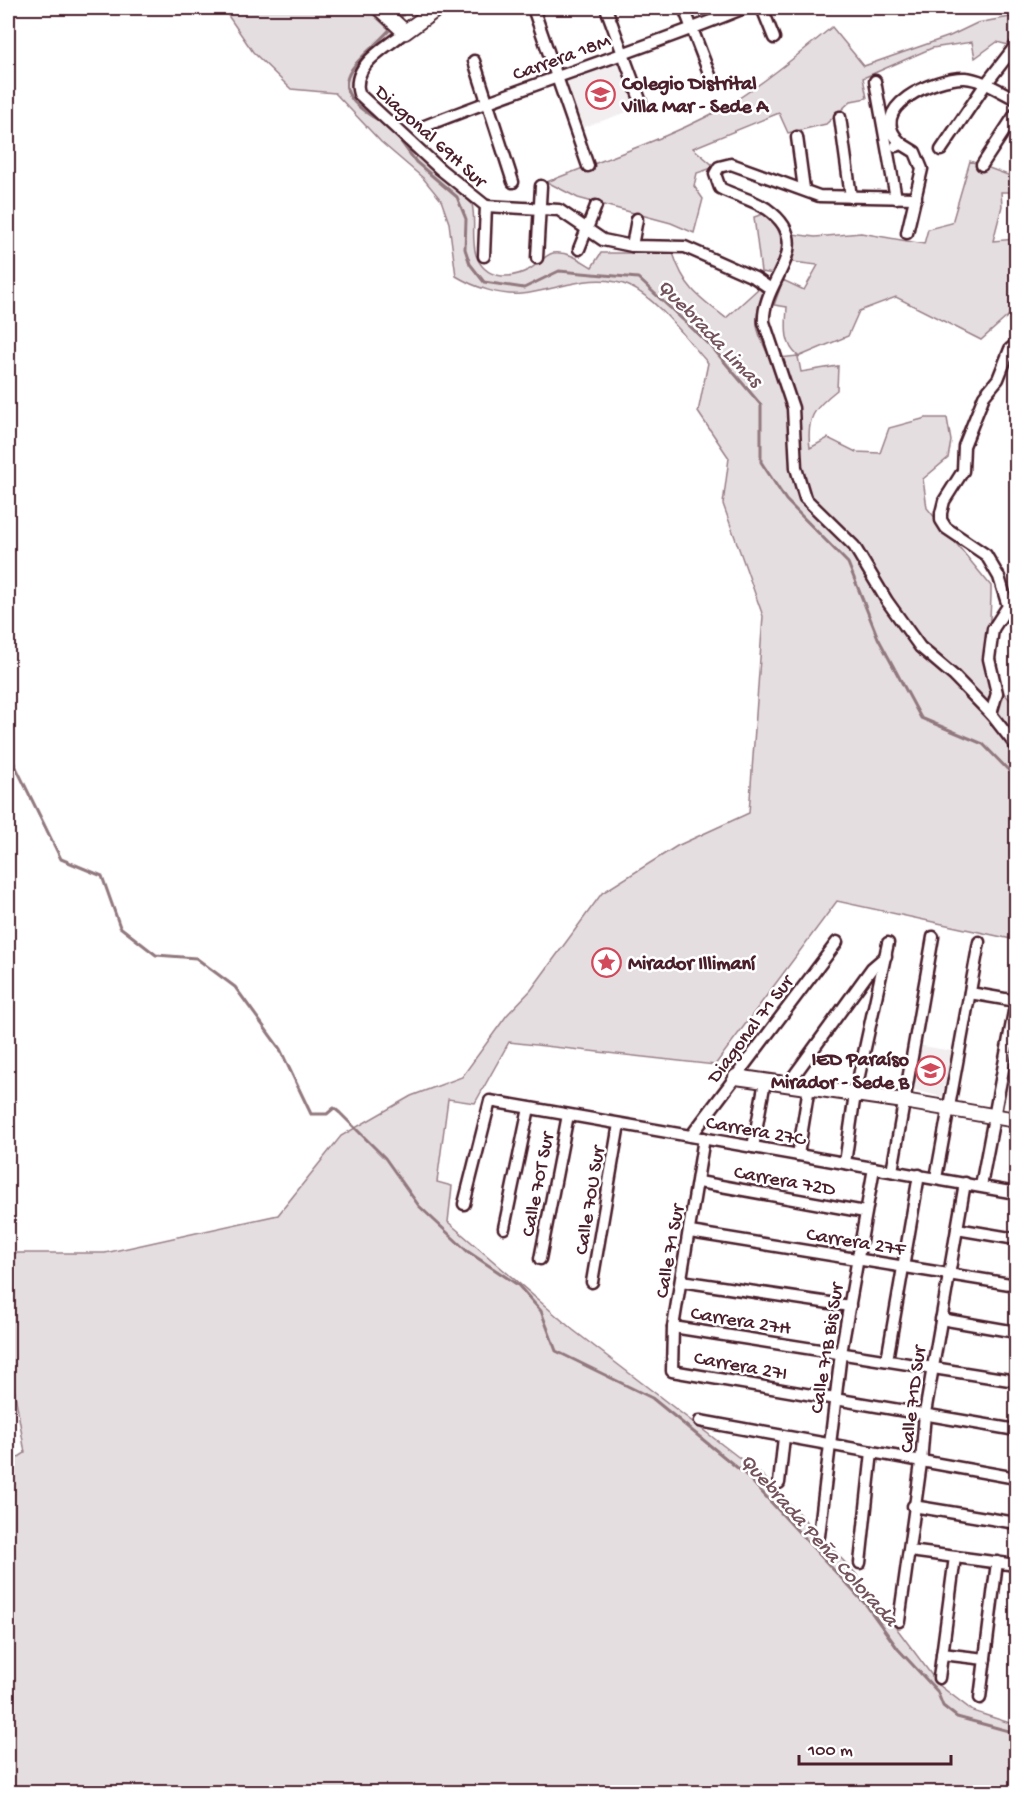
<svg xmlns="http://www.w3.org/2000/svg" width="1024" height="1800" font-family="'Gochi Hand',sans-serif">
<rect width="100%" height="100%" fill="#fff"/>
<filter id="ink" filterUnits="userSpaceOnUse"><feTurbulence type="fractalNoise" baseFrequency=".0167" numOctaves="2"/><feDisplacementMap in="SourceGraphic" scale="12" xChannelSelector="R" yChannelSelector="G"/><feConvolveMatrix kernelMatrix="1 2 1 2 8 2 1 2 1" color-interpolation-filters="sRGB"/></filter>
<g filter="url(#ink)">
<g fill="#f2eeef">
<path d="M 620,60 L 638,108 L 582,128 L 565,80 Z"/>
<path d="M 917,1045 L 952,1051 L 942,1097 L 910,1089 Z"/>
</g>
<g fill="#e5dee0" stroke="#987e86" stroke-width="1.5">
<path d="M 116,8 L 366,8 L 394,34 C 374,49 349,62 354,90 L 472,204 C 476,221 471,239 476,255 C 485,280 510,280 530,269 C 538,264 545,255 553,253 C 568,251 580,260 592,267 L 601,253 L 673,253 C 684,287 698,297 726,318 L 759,288 L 763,293 C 752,326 756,328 770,359 L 798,356 C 783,343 786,326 787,307 L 774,305 L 783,280 L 804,290 L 818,265 L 793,262 L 793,234 L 815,237 L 861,233 L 924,244 L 928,229 L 952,223 L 970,161 L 1016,178 L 1016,192 L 1001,192 L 1002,206 L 993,241 L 1016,239 L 1016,309 L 981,340 L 896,297 L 859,311 L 848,336 L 798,357 L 801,372 L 838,366 L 837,390 C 814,408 806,418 810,448 L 828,438 L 856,452 L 880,453 L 889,428 L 926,418 L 947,418 L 951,441 L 948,458 L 923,479 L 927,508 L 991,586 C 992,628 978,676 1016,705 L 1016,940 L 837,901 L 715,1065 L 509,1042 L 475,1103 L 448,1099 L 437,1182 L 452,1186 L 448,1222 L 573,1330 L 763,1476 L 856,1574 L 939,1685 L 973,1711 L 1016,1725 L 1016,1792 L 8,1792 L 8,1464 L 25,1453 L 8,1353 L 8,1253 L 105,1253 L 278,1215 L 341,1136 L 411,1096 L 462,1077 L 507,1015 L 531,990 L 602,893 L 677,846 L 749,813 L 763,616 L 723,504 L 729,458 L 698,412 L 708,363 C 687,340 658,299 629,286 C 593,271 558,290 522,294 C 500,296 474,287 456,276 L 449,223 L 441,200 L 423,178 L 381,142 L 335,93 L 291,89 L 253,52 L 227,14 L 132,11 Z"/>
<path d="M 1016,12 L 1016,47 L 997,42 L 975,58 L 972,42 L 932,48 L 863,78 L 867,98 L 851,101 L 826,124 L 788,133 L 779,113 L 693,148 L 715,167 L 697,173 L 694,186 L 703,199 L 694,233 L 671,223 L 578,198 L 547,182 C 606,158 679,135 733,102 C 768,80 800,53 832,27 L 864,66 L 950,36 L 977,23 L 1010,17 Z"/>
<path d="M 766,213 C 786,233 784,250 774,274 L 761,272 L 754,217 Z"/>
</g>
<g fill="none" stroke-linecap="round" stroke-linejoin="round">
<g stroke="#91787e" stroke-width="3">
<path d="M 398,21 L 408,8"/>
<path d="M 382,122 C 311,84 363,61 393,26"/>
<path d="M 394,132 L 416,162 L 457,197 L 466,219 L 465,249 L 470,264 L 484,282 L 524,288 L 559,271 L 638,278 L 711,346 L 761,405 L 761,462 L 786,500 L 848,563 L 878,638 L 921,718 L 983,744 L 1016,778"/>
<path d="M 8,620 L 8,623"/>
<path d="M 8,751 L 61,859 L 102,876 L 120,927 L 156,955 L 196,958 L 235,987 L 280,1049 L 311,1114 L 327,1114 L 334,1108 L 340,1113 L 385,1158 L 419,1206 L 467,1251 L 518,1285 L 541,1311 L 556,1351 L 652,1398 L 745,1474 L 867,1606 L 898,1649 L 937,1691 L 943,1706 L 957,1717 L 1016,1733"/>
</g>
<defs>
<g id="minor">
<path d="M 533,8 L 588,166"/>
<path d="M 606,8 L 642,105"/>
<path d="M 684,8 L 711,78"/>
<path d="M 762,8 L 774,38"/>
<path d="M 405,32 C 387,47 350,65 359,94 L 440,169 L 486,206"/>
<path d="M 474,61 L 513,182"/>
<path d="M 875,81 L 896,198"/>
<path d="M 840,117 L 851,197"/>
<path d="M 425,126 C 530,84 639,51 744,8"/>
<path d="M 797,137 L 804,189"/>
<path d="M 902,144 C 862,108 936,77 965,78 C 982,79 1001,92 1016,99"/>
<path d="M 896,146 L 902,144 L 915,152 L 922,169 L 907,233"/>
<path d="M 941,150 L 985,85 L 1016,45"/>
<path d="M 982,165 L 1016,113"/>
<path d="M 916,198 L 819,196 L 731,164 L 719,167 L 715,174 L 720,188 C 735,196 752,199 767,209 C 819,246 761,280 764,322 L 793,408 L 796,468 L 805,498 L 854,546 L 887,601 L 920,647 L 954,676 L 991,714 L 1016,746"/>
<path d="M 486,206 L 559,210 L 603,240 L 632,246 L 685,247 L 755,278 L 771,289"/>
<path d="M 632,246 L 637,219"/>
<path d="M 579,249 L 596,206"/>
<path d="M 484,256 L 486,206"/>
<path d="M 537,258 L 541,186"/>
<path d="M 991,714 L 997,693 L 989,659 L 993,629 L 1008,606 L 999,577 L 986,555 L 946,528 L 941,520 L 941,513 L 944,501 L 963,471 L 964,446 L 984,396 L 998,379 L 1010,349 L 1016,344"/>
<path d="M 970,993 L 1016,1001"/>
<path d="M 788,1084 L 872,968 L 886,956"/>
<path d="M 691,1136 L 837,942"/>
<path d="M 704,1138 L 673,1327 L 672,1371 L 1016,1430"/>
<path d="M 753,1147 L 765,1081"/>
<path d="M 798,1155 L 809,1087"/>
<path d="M 845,1163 L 855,1094 L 888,943"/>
<path d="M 892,1171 L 933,937"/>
<path d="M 936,1178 L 979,942"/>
<path d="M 699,1182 L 865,1212"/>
<path d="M 981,1186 L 1016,1001"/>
<path d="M 464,1204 L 490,1101 L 1016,1193"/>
<path d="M 504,1228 L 529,1108"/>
<path d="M 957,1229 L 1016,1239"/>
<path d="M 690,1232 L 1016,1285"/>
<path d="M 540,1259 L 568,1115"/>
<path d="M 681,1281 L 850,1306"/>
<path d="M 592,1282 L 619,1124"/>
<path d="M 941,1319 L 1016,1332"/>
<path d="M 673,1327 L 1016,1381"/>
<path d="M 887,1360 L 919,1175"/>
<path d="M 700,1421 L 1016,1478"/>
<path d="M 779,1483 L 784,1437"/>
<path d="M 913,1506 L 1016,1523"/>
<path d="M 819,1536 L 841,1353 L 874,1168"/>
<path d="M 910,1551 L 1016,1565"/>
<path d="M 860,1563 L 872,1452"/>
<path d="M 899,1621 L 921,1463 L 925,1413 L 965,1183"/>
<path d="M 942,1654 L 985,1659"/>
<path d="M 939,1678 L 955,1557"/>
<path d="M 980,1698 L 997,1562"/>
</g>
<g id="tertiary">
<path d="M 379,8 L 405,32 L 438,8"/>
<path d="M 736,1077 L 904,1101 L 1016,1120"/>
</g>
</defs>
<use href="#minor" stroke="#4a1f2b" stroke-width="15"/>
<use href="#tertiary" stroke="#4a1f2b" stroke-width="18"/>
<use href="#minor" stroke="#fff" stroke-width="10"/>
<use href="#tertiary" stroke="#fff" stroke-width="14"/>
</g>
</g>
<defs>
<symbol id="school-ring" viewBox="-11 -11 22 22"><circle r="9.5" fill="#fff" stroke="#d1495b" stroke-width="1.5"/><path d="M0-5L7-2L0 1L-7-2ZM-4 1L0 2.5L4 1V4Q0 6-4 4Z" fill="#d1495b"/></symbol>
<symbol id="sight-ring" viewBox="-11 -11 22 22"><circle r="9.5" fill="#fff" stroke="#d1495b" stroke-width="1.5"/><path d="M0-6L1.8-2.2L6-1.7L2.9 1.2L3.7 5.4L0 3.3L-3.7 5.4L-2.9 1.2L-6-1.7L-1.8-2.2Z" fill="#d1495b"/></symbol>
</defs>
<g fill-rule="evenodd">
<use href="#school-ring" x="584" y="78" width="33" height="33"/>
<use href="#sight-ring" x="590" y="946" width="33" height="33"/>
<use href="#school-ring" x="914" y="1054" width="33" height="33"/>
</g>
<g text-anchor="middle" stroke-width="5" stroke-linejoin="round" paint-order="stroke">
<g font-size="20" fill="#4a1f2b" stroke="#fff">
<text transform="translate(561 56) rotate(-20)" y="7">Carrera 18M</text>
<text transform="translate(432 135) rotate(42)" y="7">Diagonal 69H Sur</text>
<text transform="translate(749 1028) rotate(-53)" y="7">Diagonal 71 Sur</text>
<text transform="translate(756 1129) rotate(10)" y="7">Carrera 27C</text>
<text transform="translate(785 1179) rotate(10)" y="7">Carrera 72D</text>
<text transform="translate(536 1184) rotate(-79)" y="7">Calle 70T Sur</text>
<text transform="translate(588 1200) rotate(-81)" y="7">Calle 70U Sur</text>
<text transform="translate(856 1240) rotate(9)" y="7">Carrera 27F</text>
<text transform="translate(668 1251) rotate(-80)" y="7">Calle 71 Sur</text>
<text transform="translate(741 1319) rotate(9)" y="7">Carrera 27H</text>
<text transform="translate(825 1348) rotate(-81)" y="7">Calle 71B Bis Sur</text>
<text transform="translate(741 1364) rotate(10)" y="7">Carrera 27I</text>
<text transform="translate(911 1399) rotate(-83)" y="7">Calle 71D Sur</text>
</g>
<g font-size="20" font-weight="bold" fill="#4a1f2b" stroke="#fff" text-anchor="start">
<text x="622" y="89">Colegio Distrital<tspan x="622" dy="23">Villa Mar - Sede A</tspan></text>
<text x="628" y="969">Mirador Illimaní</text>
<text x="909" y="1065" text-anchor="end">IED Paraíso<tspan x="909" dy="23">Mirador - Sede B</tspan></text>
</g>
<g font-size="21" font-style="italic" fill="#74535c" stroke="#fff">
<text transform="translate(711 332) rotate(46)" y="7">Quebrada Limas</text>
<text transform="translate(820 1539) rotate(48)" y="7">Quebrada Peña Colorada</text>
</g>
</g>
<rect width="1024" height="1800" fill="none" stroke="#fff" stroke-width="30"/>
<rect x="15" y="15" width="994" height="1770" fill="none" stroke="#4a1f2b" stroke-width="2" filter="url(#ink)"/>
<path d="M799 1755v9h152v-9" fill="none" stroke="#4a1f2b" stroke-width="3"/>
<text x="808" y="1755" font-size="18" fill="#4a1f2b" stroke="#ffffff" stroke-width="4.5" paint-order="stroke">100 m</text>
</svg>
